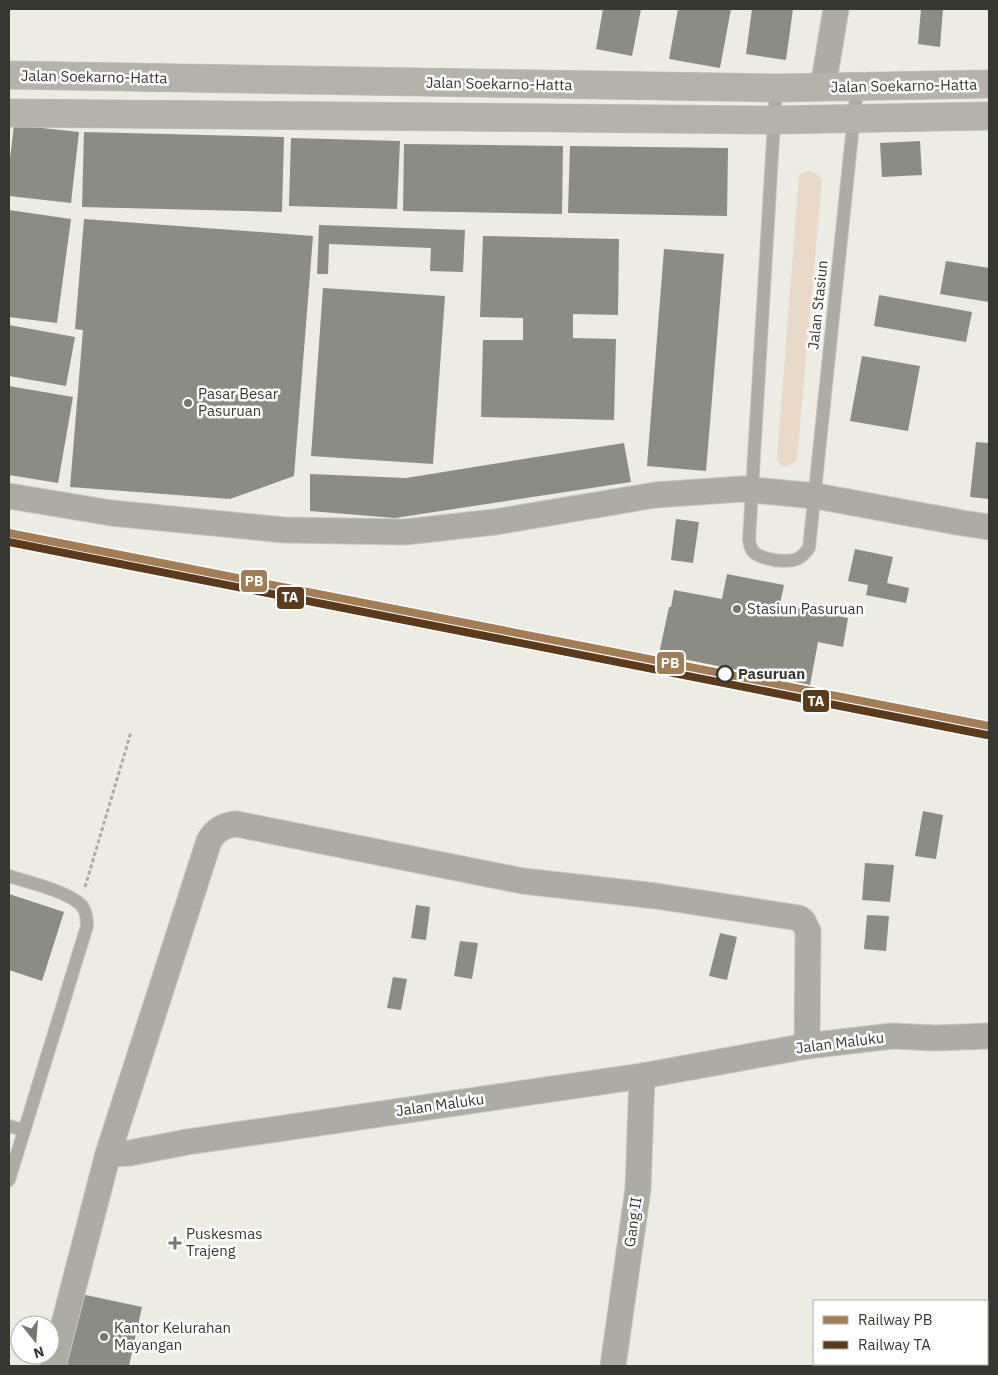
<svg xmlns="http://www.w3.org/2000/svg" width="998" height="1375" font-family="'IBM Plex Sans',sans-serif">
<rect width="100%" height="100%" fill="#ecece4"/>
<path fill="#e8d9c8" d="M 808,171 L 815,173 L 822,179 L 797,460 L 789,466 L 782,467 L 777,459 L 799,175 Z"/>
<g fill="#8b8c83">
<path d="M 603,9 L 641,9 L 632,56 L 596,49 Z"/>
<path d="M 678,9 L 731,9 L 720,68 L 669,59 Z"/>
<path d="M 752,9 L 793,9 L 786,60 L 746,54 Z"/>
<path d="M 921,9 L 943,9 L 940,47 L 918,44 Z"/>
<path d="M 14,125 L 79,132 L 71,203 L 9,196 L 9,168 Z"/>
<path d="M 84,132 L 284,137 L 282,212 L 82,207 Z"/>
<path d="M 291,138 L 400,141 L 397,209 L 289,206 Z"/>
<path d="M 920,141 L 922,175 L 882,177 L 880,143 Z"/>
<path d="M 404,144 L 563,146 L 562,214 L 403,211 Z"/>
<path d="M 570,146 L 728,148 L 727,216 L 568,213 Z"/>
<path d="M 9,210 L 71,219 L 57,323 L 9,317 Z"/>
<path d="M 84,219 L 313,236 L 294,476 L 230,499 L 70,487 L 83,330 L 75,329 Z"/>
<path d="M 319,225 L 465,230 L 463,272 L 430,271 L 431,248 L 329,244 L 328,274 L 317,274 Z"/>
<path d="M 483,236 L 619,239 L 618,315 L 573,314 L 573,338 L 616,339 L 614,420 L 481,417 L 483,340 L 523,340 L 523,318 L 480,317 Z"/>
<path d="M 664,249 L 724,254 L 706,471 L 647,466 Z"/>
<path d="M 946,261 L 989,268 L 989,302 L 940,294 Z"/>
<path d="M 323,288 L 445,296 L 433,464 L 311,456 Z"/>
<path d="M 879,295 L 972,312 L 966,342 L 874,326 Z"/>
<path d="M 9,325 L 75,337 L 66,386 L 9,376 Z"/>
<path d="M 862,356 L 920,366 L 908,431 L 850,421 Z"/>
<path d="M 9,386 L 73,397 L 58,483 L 9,475 Z"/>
<path d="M 976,442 L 989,443 L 989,499 L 970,497 Z"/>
<path d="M 624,443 L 631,482 L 395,518 L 310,511 L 310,474 L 406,478 Z"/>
<path d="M 676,519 L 699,522 L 693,563 L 671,560 Z"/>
<path d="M 855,549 L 893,557 L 887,583 L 909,588 L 906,603 L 866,595 L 868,585 L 848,581 Z"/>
<path d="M 727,574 L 784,585 L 780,604 L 848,618 L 843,647 L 818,642 L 810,685 L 659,654 L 669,607 L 671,607 L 674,590 L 722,599 Z"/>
<path d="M 923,811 L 943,815 L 936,859 L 915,856 Z"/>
<path d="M 865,863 L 894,865 L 890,902 L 862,900 Z"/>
<path d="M 9,894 L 64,912 L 42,981 L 9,970 Z"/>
<path d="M 416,905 L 430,907 L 426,940 L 411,938 Z"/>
<path d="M 867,915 L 889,916 L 886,951 L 864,949 Z"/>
<path d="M 720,933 L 737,937 L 727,980 L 709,976 Z"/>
<path d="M 460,941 L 478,943 L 472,979 L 454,976 Z"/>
<path d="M 393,977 L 407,979 L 401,1010 L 387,1008 Z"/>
<path d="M 81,1294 L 142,1307 L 129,1366 L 65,1366 Z"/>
</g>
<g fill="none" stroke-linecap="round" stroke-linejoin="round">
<defs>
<g id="lane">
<path d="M 776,88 L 749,540 C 750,546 751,551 756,554 C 766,560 786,563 797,559 C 802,557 805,553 809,548 L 857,87"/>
<path d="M 9,876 C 28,882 66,891 80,904 C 86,909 87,918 87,926 L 9,1180"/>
<path d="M 9,1126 L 23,1130"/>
</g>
<g id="street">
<path d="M 823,87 L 836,9"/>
<path d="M 9,496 L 111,513 L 284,530 L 405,532 L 495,522 L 655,495 L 742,489 L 816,496 L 962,523 L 989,527"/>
<path d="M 108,1154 L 209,841 C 215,830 224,825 236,824 L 523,881 L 656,896 L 799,918 L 803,921 L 808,931 L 807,1046"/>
<path d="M 987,1317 L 989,1317"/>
<path d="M 53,1366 L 108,1154 L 130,1153 L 187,1142 L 642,1076 L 807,1046 L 892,1036 L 935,1038 L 989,1036"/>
<path d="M 613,1366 L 638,1189 L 642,1076"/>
</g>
<g id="highway">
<path d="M 9,75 L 776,88 L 989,84"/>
<path d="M 9,113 L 774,120 L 989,116"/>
</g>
</defs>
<use href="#lane" stroke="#c7c7c1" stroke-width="14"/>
<use href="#street" stroke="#c7c7c1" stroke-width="27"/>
<use href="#highway" stroke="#c7c7c1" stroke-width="29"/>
<path stroke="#adaba7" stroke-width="3" stroke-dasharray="4 2.5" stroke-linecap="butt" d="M 85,887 L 131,732"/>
<use href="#lane" stroke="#acaba4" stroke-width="12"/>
<use href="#street" stroke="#acaba4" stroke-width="25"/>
<use href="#highway" stroke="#b4b2aa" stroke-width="28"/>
<defs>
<path id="rail-1" d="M 9,533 L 989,726"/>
<path id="rail-2" d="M 9,542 L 987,735"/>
</defs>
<use href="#rail-1" stroke="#fff" stroke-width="11"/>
<use href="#rail-2" stroke="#fff" stroke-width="11"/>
<use href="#rail-1" stroke="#a27d56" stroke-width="8"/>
<use href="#rail-2" stroke="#5b3b1b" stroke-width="8"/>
</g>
<g fill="#767670" stroke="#fff" stroke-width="2">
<circle cx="188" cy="403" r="5"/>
<circle cx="737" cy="609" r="5"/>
<path d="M172.5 1235.5h5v5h5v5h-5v5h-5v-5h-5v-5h5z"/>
<circle cx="104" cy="1337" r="5"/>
</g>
<circle fill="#fff" stroke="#373731" stroke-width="2.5" cx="725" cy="674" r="8"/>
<g text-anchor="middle" stroke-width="5" stroke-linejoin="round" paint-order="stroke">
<g font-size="15" fill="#373731" stroke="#fff">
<text transform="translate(94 77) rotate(1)" y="5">Jalan Soekarno-Hatta</text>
<text transform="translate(499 84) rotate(1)" y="5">Jalan Soekarno-Hatta</text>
<text transform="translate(904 86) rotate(-1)" y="5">Jalan Soekarno-Hatta</text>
<text transform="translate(818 305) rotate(-84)" y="5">Jalan Stasiun</text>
<text transform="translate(840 1043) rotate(-7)" y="5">Jalan Maluku</text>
<text transform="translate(440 1105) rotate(-8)" y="5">Jalan Maluku</text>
<text transform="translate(633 1222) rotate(-82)" y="5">Gang II</text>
</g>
<g font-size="15" fill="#373731" stroke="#fff" text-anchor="start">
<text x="198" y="399">Pasar Besar<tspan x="198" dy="17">Pasuruan</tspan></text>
<text x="747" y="614">Stasiun Pasuruan</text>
<text x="186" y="1239">Puskesmas<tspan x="186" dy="17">Trajeng</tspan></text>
<text x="114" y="1333">Kantor Kelurahan<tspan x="114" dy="17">Mayangan</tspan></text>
</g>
<g font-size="15" font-weight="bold" fill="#373731" stroke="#fff" text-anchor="start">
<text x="738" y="679">Pasuruan</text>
</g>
</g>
<g stroke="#fff" stroke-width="2">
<rect x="240" y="569" width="28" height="24" rx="5" fill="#a27d56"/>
<rect x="276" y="586" width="29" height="24" rx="5" fill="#5b3b1b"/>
<rect x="656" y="651" width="29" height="24" rx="5" fill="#a27d56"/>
<rect x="802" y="689" width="28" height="24" rx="5" fill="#5b3b1b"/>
</g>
<g font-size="14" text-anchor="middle" font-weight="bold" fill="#fff">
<text x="254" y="586">PB</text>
<text x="290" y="602">TA</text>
<text x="670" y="668">PB</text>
<text x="816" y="706">TA</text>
</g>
<rect width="998" height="1375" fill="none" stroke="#373731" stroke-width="20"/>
<rect x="813" y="1300" width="175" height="65" fill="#ffffff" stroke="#afafad"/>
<rect x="823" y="1316" width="25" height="8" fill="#a27d56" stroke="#afafad"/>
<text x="858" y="1325" font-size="15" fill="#373731">Railway PB</text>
<rect x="823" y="1341" width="25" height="8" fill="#5b3b1b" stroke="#afafad"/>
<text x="858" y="1350" font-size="15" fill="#373731">Railway TA</text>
<g transform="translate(35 1340) rotate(163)"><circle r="24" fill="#ffffff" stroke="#afafad"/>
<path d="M0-4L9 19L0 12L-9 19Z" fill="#767670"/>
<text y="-8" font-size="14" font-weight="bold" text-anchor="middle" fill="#373731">N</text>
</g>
</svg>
